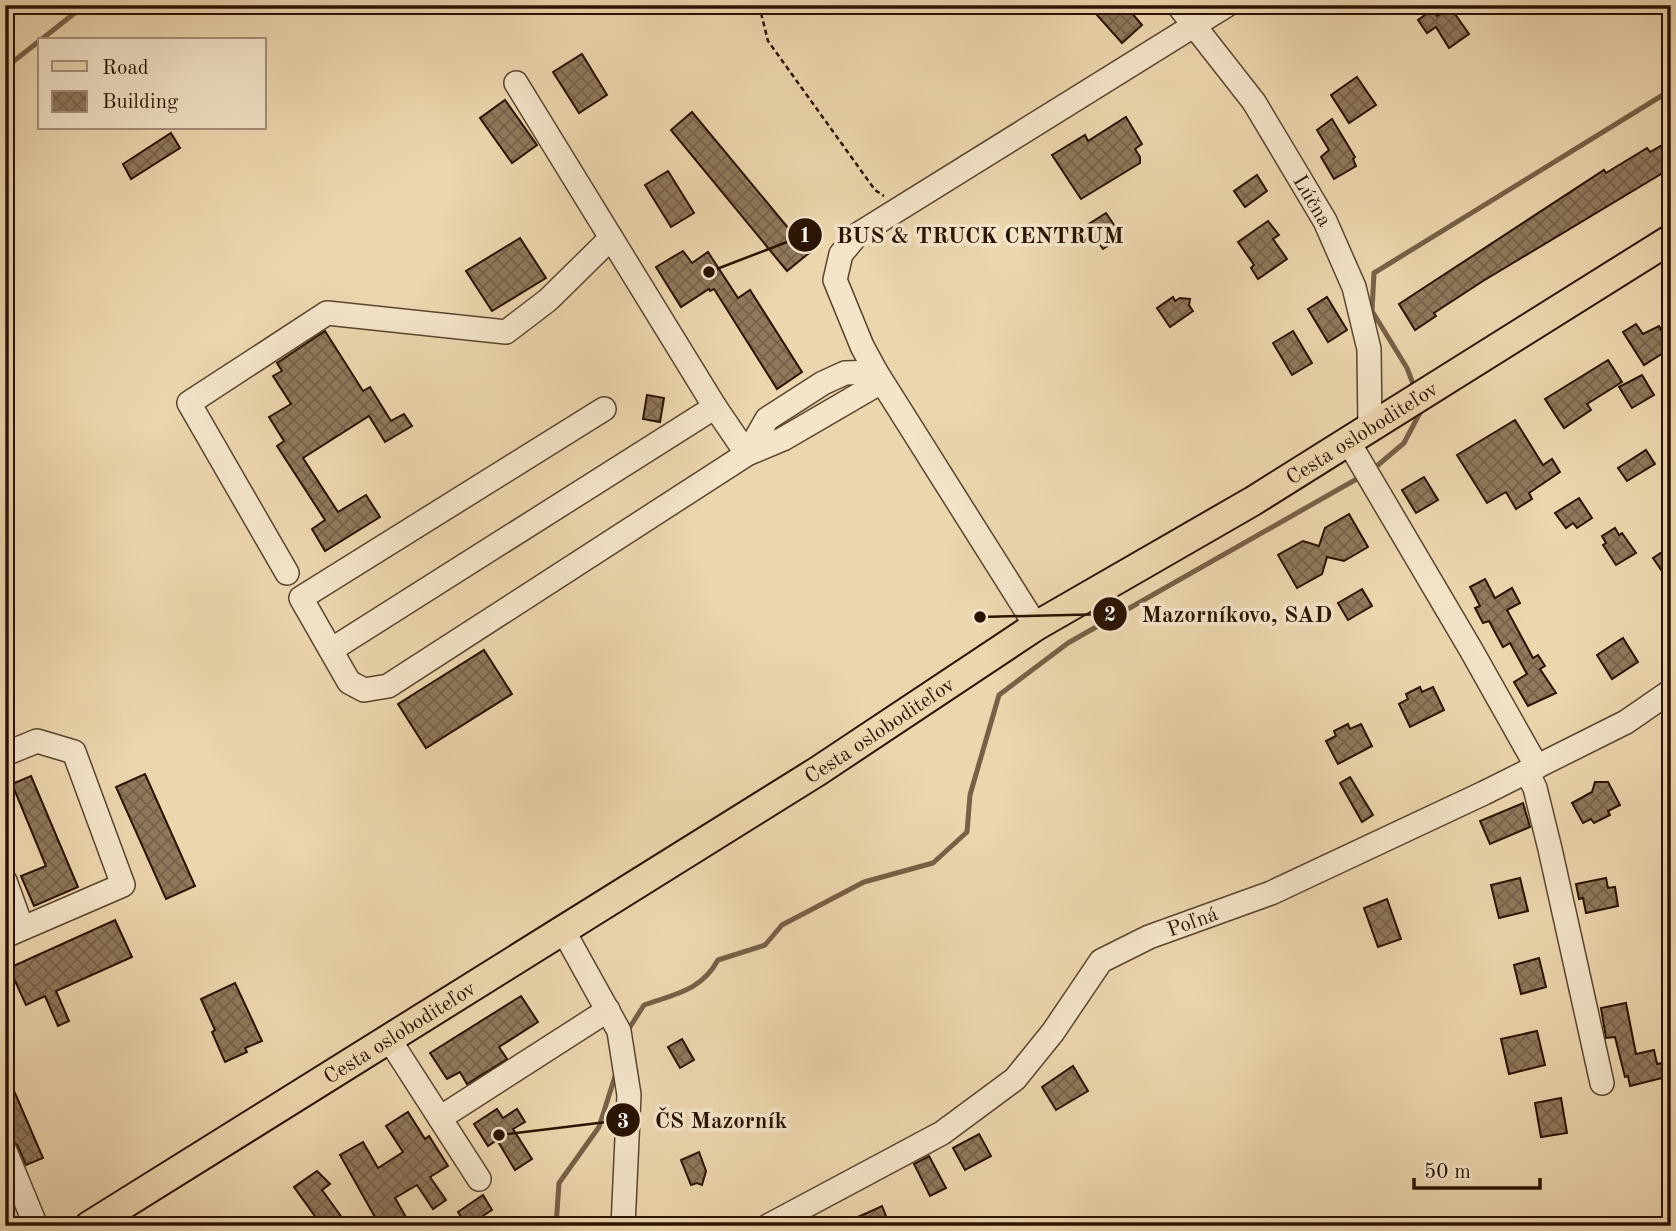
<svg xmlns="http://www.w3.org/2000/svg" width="1676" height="1231" font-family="'Old Standard TT',serif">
<defs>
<pattern id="building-cross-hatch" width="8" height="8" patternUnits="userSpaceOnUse" patternTransform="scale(1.75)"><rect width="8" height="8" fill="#8f785c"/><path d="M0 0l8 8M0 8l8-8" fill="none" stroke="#75614a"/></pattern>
</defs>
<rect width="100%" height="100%" fill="#ecd6ae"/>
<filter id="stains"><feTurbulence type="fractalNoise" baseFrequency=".00286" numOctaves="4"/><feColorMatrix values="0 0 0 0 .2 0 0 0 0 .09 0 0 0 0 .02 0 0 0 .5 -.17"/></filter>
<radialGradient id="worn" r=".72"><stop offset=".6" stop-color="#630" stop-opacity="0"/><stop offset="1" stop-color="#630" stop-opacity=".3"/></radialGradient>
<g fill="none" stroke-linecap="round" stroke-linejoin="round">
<g stroke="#776047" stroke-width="5">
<path d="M 5,68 L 85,5"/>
<path d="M 1415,389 L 1407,368 L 1372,311 L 1374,273 L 1671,90"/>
<path d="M 1371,471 L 1404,443 L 1423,407"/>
<path d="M 630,1027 L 644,1005 C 675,994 701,991 718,960 L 765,945 L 782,925 L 864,882 L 933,863 L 967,832 L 970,795 L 999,695 L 1068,643 L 1362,476"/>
<path d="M 556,1226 L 559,1183 L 599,1127 L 617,1070"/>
</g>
</g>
<g fill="url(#building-cross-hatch)" stroke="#2a1303" stroke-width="2">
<path d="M 1088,5 L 1125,5 L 1142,25 L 1122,43 Z"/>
<path d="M 1450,7 L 1469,34 L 1449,48 L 1436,27 L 1427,33 L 1418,20 L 1433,9 L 1437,16 Z"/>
<path d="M 582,54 L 607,95 L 579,113 L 553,72 Z"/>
<path d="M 1357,77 L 1376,105 L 1349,123 L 1331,95 Z"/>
<path d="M 505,100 L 537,145 L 512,163 L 480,118 Z"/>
<path d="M 692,112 L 809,253 L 787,271 L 671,130 Z"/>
<path d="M 1126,117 L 1142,144 L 1135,149 L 1140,157 L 1140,163 L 1081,199 L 1052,155 L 1085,135 L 1088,141 Z"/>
<path d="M 1332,119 L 1355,157 L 1353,159 L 1356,166 L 1334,179 L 1321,157 L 1329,150 L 1317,130 Z"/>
<path d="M 171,133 L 180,148 L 131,179 L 123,164 Z"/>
<path d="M 1671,140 L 1671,168 L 1483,281 L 1434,313 L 1436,316 L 1415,330 L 1399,304 L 1604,170 L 1606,173 L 1647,148 L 1650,152 Z"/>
<path d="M 668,171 L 694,213 L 671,227 L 645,185 Z"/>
<path d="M 1257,175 L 1267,191 L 1245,207 L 1234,191 Z"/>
<path d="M 1106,213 L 1122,237 L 1103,249 L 1087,225 Z"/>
<path d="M 1268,221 L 1279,235 L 1273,239 L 1287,259 L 1258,279 L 1251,268 L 1254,265 L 1238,242 Z"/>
<path d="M 520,238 L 546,278 L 492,311 L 466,271 Z"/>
<path d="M 683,251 L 692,263 L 708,252 L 738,298 L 750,290 L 802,372 L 777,389 L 714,289 L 710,291 L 709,289 L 681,307 L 656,267 Z"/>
<path d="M 1173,297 L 1175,301 L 1180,298 L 1190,299 L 1189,305 L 1193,311 L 1170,327 L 1157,308 Z"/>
<path d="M 1327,297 L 1347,330 L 1328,342 L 1308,309 Z"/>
<path d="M 1636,324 L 1643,334 L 1659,326 L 1671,348 L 1644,365 L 1623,332 Z"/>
<path d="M 325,331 L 363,391 L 370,387 L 391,421 L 404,414 L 412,426 L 385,442 L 369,416 L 303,458 L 338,512 L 366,495 L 380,517 L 325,551 L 312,529 L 325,520 L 277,446 L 284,441 L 269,417 L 291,404 L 273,376 L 282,371 L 277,363 Z"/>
<path d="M 1293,331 L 1312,363 L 1292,375 L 1273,343 Z"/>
<path d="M 1608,360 L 1622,382 L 1587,404 L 1591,410 L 1564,428 L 1545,399 Z"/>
<path d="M 1642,375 L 1654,395 L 1632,408 L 1619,387 Z"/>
<path d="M 647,395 L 664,398 L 660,422 L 643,419 Z"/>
<path d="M 1515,420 L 1543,465 L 1552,459 L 1560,472 L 1529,493 L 1532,499 L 1516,509 L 1506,492 L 1487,503 L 1457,455 Z"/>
<path d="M 1646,450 L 1655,464 L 1627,481 L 1618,468 Z"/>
<path d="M 1424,477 L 1438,500 L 1416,513 L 1402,490 Z"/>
<path d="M 1579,498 L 1592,518 L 1577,528 L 1573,523 L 1566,528 L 1555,513 Z"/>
<path d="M 1349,514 L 1368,547 L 1344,561 L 1327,557 L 1322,574 L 1297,588 L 1278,555 L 1303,541 L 1319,546 L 1325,528 Z"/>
<path d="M 1615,528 L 1619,535 L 1622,533 L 1636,553 L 1616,565 L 1603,545 L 1606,543 L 1602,536 Z"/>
<path d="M 1671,546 L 1671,584 L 1653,558 Z"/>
<path d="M 1485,579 L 1495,598 L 1512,588 L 1520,603 L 1507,610 L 1533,658 L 1538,655 L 1545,666 L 1540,669 L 1556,693 L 1528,706 L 1514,682 L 1527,674 L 1510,643 L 1503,647 L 1489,621 L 1483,623 L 1475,608 L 1480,606 L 1470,587 Z"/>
<path d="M 1362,589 L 1372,606 L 1348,620 L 1338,603 Z"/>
<path d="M 1623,638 L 1638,662 L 1612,679 L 1597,655 Z"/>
<path d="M 484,650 L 512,694 L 426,748 L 398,704 Z"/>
<path d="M 1420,687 L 1422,692 L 1433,687 L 1444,710 L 1410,727 L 1399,704 L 1408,699 L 1406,694 Z"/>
<path d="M 1348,724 L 1350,729 L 1361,724 L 1372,746 L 1338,764 L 1326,741 L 1336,736 L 1334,731 Z"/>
<path d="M 145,774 L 195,886 L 166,899 L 116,787 Z"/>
<path d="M 31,776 L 78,887 L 34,906 L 21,876 L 46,866 L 12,784 Z"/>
<path d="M 1350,777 L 1373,815 L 1362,822 L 1340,783 Z"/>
<path d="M 1595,782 L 1608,782 L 1620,805 L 1608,811 L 1610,815 L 1594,823 L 1591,819 L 1583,823 L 1572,803 L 1592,792 Z"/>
<path d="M 1523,803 L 1530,827 L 1490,844 L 1480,821 Z"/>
<path d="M 1520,878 L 1528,911 L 1499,918 L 1491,885 Z"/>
<path d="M 1606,878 L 1608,888 L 1615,887 L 1618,906 L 1586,913 L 1583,898 L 1579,899 L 1576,884 Z"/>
<path d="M 1387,899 L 1401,939 L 1378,947 L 1364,908 Z"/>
<path d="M 115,920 L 132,957 L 56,991 L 69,1021 L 58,1026 L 45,996 L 26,1005 L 9,968 Z"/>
<path d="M 1539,958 L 1546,987 L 1521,994 L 1514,965 Z"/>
<path d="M 235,983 L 262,1041 L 245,1048 L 247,1052 L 225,1062 L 212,1032 L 215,1030 L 201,999 Z"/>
<path d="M 521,996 L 538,1022 L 499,1047 L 507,1059 L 467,1084 L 460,1072 L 447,1079 L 430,1053 Z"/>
<path d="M 1626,1003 L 1636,1054 L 1654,1050 L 1657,1064 L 1663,1063 L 1666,1077 L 1630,1086 L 1628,1076 L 1625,1077 L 1615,1037 L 1606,1038 L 1601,1008 Z"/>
<path d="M 1537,1031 L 1545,1065 L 1509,1074 L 1501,1039 Z"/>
<path d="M 682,1039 L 694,1060 L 680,1068 L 668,1047 Z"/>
<path d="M 1073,1066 L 1088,1091 L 1056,1110 L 1042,1087 Z"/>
<path d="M 5,1070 L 43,1158 L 26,1165 L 18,1146 L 11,1139 L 5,1126 Z"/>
<path d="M 1561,1098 L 1567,1133 L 1541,1137 L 1535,1103 Z"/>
<path d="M 497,1109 L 503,1118 L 517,1109 L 525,1122 L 513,1129 L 532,1159 L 515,1170 L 497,1140 L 488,1146 L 474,1124 Z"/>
<path d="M 408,1112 L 425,1139 L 429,1136 L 448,1166 L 430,1177 L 446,1200 L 433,1209 L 417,1185 L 395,1198 L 411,1226 L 380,1226 L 340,1155 L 363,1142 L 378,1168 L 403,1152 L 386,1126 Z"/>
<path d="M 979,1134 L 991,1156 L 965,1170 L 953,1148 Z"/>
<path d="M 699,1152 L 706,1171 L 702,1185 L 697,1183 L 691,1185 L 681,1160 Z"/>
<path d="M 929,1156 L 946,1188 L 930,1196 L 914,1164 Z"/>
<path d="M 317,1171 L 330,1184 L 322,1190 L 343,1219 L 334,1226 L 322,1226 L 294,1187 Z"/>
<path d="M 483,1195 L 492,1210 L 467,1226 L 458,1212 Z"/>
<path d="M 882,1206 L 890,1226 L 837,1226 L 867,1213 Z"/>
</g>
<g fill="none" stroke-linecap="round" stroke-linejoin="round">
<defs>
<g id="minor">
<path id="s1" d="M 1178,5 L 1254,102 L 1325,221 L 1354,287 L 1369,349 L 1370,428"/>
<path d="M 516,83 L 715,407"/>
<path d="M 604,409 L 301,598 L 349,682 L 364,690 L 388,686 L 747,454 L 783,439 L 881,382"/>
<path d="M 1348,441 L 1470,648 L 1537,767"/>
<path d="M 287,573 L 189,403 L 327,313 L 506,332 L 548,300 L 611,238"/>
<path d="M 1036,626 L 876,372 L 862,346 L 835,280 L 841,254 L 857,235 L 1227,5"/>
<path d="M 331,650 L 715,407 L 747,454 L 767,419 L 823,383 L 845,373 L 876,372"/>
<path d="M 5,754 L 37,741 L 74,752 L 123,885 L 5,936"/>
<path d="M 1527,772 L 1535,788 L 1550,849 L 1602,1083"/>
<path d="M 5,881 L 22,928"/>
<path d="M 563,930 L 619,1031 L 629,1095 L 623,1226"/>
<path d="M 389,1039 L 479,1179"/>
<path d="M 440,1118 L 608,1010"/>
<path d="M 5,1151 L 36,1226"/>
<path id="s2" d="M 768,1226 L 942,1133 L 1015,1079 L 1053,1032 L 1101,961 L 1149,937 L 1271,893 L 1484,793 L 1626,722 L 1671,691"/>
</g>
<g id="major">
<path id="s3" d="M 89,1226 L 818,771 L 1036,626 L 1253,501 L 1671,239"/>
</g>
</defs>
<use href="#minor" stroke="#5a442e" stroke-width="26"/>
<use href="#major" stroke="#2a1303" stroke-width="32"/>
<path stroke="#2a1303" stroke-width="2.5" stroke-dasharray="5 3.5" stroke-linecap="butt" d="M 759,5 L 768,41 L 875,190 L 884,196"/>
<use href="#minor" stroke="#f3e4ca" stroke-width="23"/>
<use href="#major" stroke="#ecd6ae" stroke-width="28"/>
</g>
<g text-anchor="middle" stroke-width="7" stroke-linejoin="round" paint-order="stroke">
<g font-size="21" fill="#2a1303" stroke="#f3e4ca">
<text dy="7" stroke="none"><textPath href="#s1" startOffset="238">Lúčna</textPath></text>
<text dy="7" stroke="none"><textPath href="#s3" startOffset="1500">Cesta osloboditeľov</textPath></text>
<text dy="7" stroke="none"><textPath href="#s3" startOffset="933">Cesta osloboditeľov</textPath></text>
<text dy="7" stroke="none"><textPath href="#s2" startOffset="534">Poľná</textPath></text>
<text dy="7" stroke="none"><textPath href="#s3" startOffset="366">Cesta osloboditeľov</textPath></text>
</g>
</g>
<path fill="none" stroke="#2a1303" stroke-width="2.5" d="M709 272L805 235M980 617L1110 614M499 1135L623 1120"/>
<g fill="#2a1303" stroke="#f3e4ca" stroke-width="2.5">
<circle cx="709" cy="272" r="7"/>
<circle cx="980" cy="617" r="7"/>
<circle cx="499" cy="1135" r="7"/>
<circle cx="805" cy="235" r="18"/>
<circle cx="1110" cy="614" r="18"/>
<circle cx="623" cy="1120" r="18"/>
</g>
<g font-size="21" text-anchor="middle" font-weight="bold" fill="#fff">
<text x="805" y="242">1</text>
<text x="1110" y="621">2</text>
<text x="623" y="1128">3</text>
</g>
<g font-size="23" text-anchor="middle" font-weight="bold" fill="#2a1303" stroke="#f3e4ca" stroke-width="7" stroke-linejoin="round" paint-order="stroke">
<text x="980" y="243">BUS &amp; TRUCK CENTRUM</text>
<text x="1237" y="622">Mazorníkovo, SAD</text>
<text x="721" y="1128">ČS Mazorník</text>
</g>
<rect width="1676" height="1231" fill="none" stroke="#ecd6ae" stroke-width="28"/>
<rect x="7" y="7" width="1662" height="1217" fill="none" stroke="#2a1303" stroke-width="3.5"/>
<rect x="14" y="14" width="1648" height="1203" fill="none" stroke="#2a1303" stroke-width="2"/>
<rect x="38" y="38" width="228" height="91" fill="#f3e4ca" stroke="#a3907a" stroke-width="2"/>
<rect x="52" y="61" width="35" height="10" fill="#ecd6ae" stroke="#a3907a" stroke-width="2"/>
<text x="102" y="74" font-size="21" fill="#2a1303">Road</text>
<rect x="52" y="91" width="35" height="21" fill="url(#building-cross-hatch)" stroke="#a3907a" stroke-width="2"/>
<text x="102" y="108" font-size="21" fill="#2a1303">Building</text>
<path d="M1414 1178v10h126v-10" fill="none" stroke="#2a1303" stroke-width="3.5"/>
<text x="1424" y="1178" font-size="21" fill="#2a1303" stroke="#f3e4ca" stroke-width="5" paint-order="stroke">50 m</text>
<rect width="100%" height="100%" filter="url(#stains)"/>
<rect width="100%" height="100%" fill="url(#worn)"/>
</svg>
